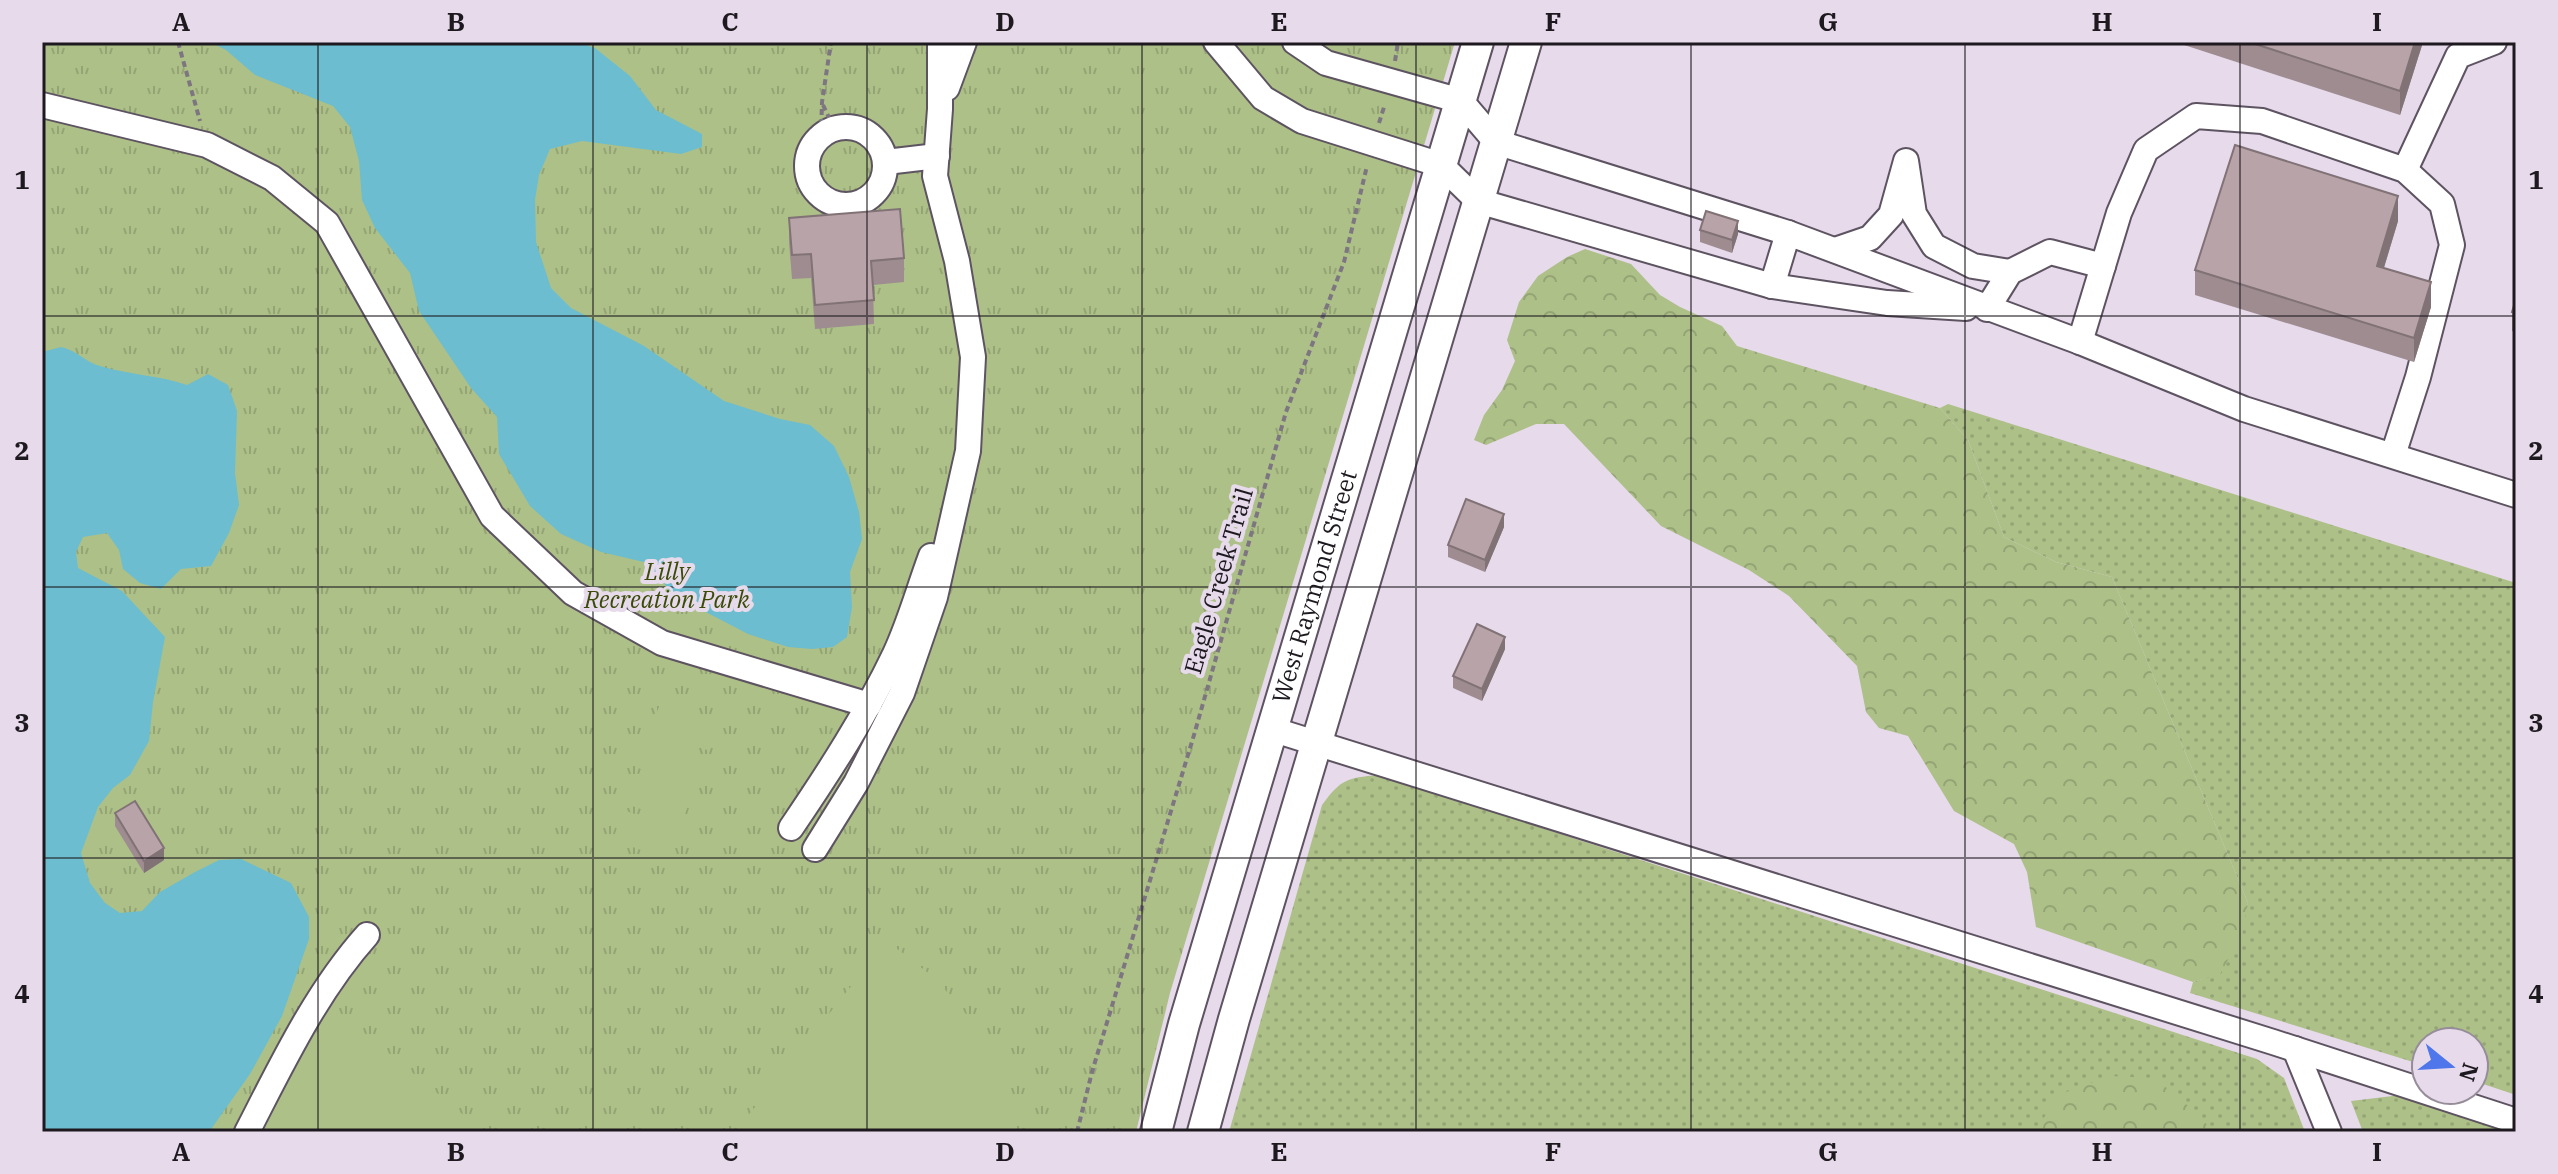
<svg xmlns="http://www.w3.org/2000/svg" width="2558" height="1174" font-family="'IBM Plex Serif',serif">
<defs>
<pattern id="grass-dots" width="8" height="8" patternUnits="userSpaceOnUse" patternTransform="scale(2)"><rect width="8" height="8" fill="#adc088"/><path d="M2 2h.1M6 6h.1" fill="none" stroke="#94a475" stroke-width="1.8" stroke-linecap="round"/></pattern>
<pattern id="forest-crowns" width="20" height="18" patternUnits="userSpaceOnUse" patternTransform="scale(2)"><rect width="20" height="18" fill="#adc088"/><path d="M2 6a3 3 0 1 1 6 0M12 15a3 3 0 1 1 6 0" fill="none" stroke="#94a475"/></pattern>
<pattern id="park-tufts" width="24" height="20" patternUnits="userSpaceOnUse" patternTransform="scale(2)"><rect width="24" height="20" fill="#adc088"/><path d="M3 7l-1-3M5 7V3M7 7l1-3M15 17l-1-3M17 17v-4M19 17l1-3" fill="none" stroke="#94a475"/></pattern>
</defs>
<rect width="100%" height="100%" fill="#e6daeb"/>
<g fill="url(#grass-dots)">
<path d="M 1948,404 L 2516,583 L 2516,1095 L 2474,1081 L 2474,1042 L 2426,1042 L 2426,1066 L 2190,993 L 2193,982 L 2220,973 L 2248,903 L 2112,577 L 2056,562 L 2004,537 L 1968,440 L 1940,408 Z"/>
<path d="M 1378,775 L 2257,1059 L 2284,1078 L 2305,1132 L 1229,1132 L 1322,805 C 1341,779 1347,778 1378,775 Z"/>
<path d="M 2401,1095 L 2515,1132 L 2363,1132 L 2351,1101 Z"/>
</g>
<g fill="url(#forest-crowns)">
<path d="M 1585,249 L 1631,264 L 1660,295 L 1680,307 L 1722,326 L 1737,346 L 1940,408 L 1968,440 L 2004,537 L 2056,562 L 2112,577 L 2248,903 L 2242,935 L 2220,974 L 2193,982 L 2036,927 L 2027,872 L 2014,844 L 1954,811 L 1908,736 L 1879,728 L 1866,712 L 1857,666 L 1789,596 L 1749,570 L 1661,526 L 1564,424 L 1536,424 L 1486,445 L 1474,440 L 1484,415 L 1502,390 L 1515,361 L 1507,340 L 1519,302 L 1538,276 L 1567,257 Z"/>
<path d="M 2110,1076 L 2150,1078 L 2177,1094 L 2197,1116 L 2216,1132 L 2037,1132 L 2055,1096 Z"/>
</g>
<path fill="url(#park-tufts)" d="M 42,42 L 1455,42 L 1170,993 L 1136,1132 L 42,1132 Z"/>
<g fill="#adc088">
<path d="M 661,701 L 717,720 L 707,750 L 650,731 Z"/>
<path d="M 648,738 L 705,757 L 694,788 L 638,768 Z"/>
<path d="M 636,773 L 692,793 L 682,823 L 626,804 Z"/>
<path d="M 623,810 L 680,829 L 669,860 L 613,840 Z"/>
<path d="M 887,941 L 936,979 L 971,1020 L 1002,1067 L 1016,1132 L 735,1132 Z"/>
<path d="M 333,1007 L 484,1132 L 262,1132 L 284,1085 Z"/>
</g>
<g fill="#6cbdcf">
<path d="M 210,42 L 577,42 L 595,48 L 630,76 L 656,110 L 702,134 L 702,147 L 681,154 L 582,141 L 550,149 L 539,175 L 535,200 L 536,242 L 551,288 L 571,308 L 644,346 L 724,401 L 780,419 L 810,425 L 834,446 L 849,477 L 859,512 L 862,539 L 850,572 L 852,607 L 847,637 L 833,647 L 812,649 L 788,647 L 748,634 L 673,595 L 648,563 L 601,552 L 561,534 L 530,506 L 499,454 L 497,417 L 471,388 L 419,311 L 410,273 L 375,228 L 362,200 L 359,161 L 350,127 L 333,106 L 255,75 L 226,50 Z"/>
<path d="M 61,347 C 78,351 85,362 100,366 C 129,375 158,375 187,385 L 208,374 L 228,385 L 237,411 L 235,473 L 239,505 L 229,533 L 211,566 L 181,569 L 161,589 L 140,583 L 123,569 L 119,550 L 107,533 L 83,537 L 76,552 L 78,568 L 122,591 L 165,637 L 153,702 L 149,741 L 130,775 L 113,788 L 98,807 L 81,853 L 90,883 L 105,903 L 120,913 L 142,911 L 160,892 L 195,872 L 219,860 L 241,859 L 291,883 L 309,917 L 309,939 L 282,1016 L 250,1074 L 209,1132 L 42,1132 L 42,352 Z"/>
</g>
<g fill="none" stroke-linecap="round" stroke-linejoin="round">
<defs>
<g id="minor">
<path d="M 1216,42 L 1263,98 L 1302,121 L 1441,165 L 1478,201 L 1772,286 L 1887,303 L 1966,308"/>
<path d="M 1295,42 L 1326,63 L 1461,101 L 1496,142 L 1788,233 L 2080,342 L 2244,409 L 2516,495"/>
<path d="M 947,88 L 964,42"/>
<path d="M 42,105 L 207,145 L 272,178 L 327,223 L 492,516 L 573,593 L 662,643 L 869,705"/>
<circle cx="846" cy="166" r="39"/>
<path d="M 886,162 L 937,156"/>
<path d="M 2405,170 L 2458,56 L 2494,42"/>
<path d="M 1835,250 L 1870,238 L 1891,215 L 1906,161 L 1914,214 L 1934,246 L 1973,266 L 2010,272"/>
<path d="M 1772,286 L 1788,233"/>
<path d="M 1987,309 L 2010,272 L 2050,252 L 2103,266"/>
<path d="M 2080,342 L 2119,213 L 2146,150 L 2196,116 L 2262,121 L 2405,170 L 2442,204 L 2452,245 L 2418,377 L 2393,455"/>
<path d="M 1271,729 L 2273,1042 L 2516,1121"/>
<path d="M 791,828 C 829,772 866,715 895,654 C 910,622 919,588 931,556"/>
<path d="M 815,849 L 856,783 L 902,693 L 935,597 L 968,451 L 973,357 L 957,261 L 935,176 L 940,109 L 940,42"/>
<path d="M 2295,1049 L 2329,1132"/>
<path d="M 247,1132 C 282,1064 316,992 367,935"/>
</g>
<g id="major">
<path id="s1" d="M 1156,1132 L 1184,1024 L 1478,42"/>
<path d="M 1203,1132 L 1234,1019 L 1526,42"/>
</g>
</defs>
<use href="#minor" stroke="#5d5361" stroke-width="28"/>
<use href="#major" stroke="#5d5361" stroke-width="34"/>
<g stroke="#7d7580" stroke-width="4" stroke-dasharray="6 4" stroke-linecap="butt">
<path d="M 178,42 L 200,121"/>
<path d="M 1395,61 L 1398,42"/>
<path d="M 823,105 L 834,128"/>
<path d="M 1379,123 L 1385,104"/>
<path d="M 821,135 L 822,102 L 831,42"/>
<path d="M 1077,1132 L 1092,1072 L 1194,735 L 1286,412 L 1344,262 L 1367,166"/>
</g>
<use href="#minor" stroke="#fff" stroke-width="24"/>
<use href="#major" stroke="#fff" stroke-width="30"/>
</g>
<g fill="#9e8c91">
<path d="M 2175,42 L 2423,42 L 2400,115 Z"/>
<path d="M 789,218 L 904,258 L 904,282 L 873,285 L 874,324 L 815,329 L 811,278 L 792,279 L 789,242 Z"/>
<path d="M 2398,221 L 2384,268 L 2431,307 L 2414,362 L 2195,295 L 2195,270 Z"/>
<path d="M 1700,230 L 1738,234 L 1732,253 L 1700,242 Z"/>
<path d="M 2516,299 L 2516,332 L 2512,331 L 2512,312 Z"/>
<path d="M 1504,527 L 1485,572 L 1448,557 L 1448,545 Z"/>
<path d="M 1505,649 L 1482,701 L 1453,688 L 1453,676 Z"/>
<path d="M 115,813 L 164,860 L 144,873 L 115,826 Z"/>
</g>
<g fill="#817276">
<path d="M 2415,42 L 2423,42 L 2400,115 L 2400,91 Z"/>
<path d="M 2398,196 L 2398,221 L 2377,290 L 2377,266 Z"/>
<path d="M 1738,221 L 1738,234 L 1732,253 L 1732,240 Z"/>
<path d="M 2431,282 L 2431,307 L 2414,362 L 2414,338 Z"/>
<path d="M 1504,514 L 1504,527 L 1485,572 L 1485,560 Z"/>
<path d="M 1505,637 L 1505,649 L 1482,701 L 1482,689 Z"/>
<path d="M 164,848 L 164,860 L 144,873 L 144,861 Z"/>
</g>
<g fill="#b8a3a9" stroke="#817276" stroke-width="2">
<path d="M 2249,42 L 2415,42 L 2400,91 Z"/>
<path d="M 2235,145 L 2398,196 L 2377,266 L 2431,282 L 2414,338 L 2195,270 Z"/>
<path d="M 900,209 L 904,258 L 871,261 L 874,300 L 815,305 L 811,254 L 792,255 L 789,218 Z"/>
<path d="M 1706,211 L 1738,221 L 1732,240 L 1700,230 Z"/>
<path d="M 2516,299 L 2516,313 L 2512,312 Z"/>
<path d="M 1466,499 L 1504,514 L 1485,560 L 1448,545 Z"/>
<path d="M 1477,624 L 1505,637 L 1482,689 L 1453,676 Z"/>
<path d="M 135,801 L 164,848 L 144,861 L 115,813 Z"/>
</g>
<path fill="none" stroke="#1d191f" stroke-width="2" stroke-opacity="0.55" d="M 318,42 L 318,1132M 593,42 L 593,1132M 867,42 L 867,1132M 1142,42 L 1142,1132M 1416,42 L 1416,1132M 1691,42 L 1691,1132M 1965,42 L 1965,1132M 2240,42 L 2240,1132M 42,316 L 2516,316M 42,587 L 2516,587M 42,858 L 2516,858"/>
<g text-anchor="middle" stroke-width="8" stroke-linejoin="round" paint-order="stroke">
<g font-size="24" font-style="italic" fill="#3a4b07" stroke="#e6daeb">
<text x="667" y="580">Lilly<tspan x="667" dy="28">Recreation Park</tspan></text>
</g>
<g font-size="24" fill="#1d191f" stroke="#e6daeb">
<text transform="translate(1219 581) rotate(-74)" y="8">Eagle Creek Trail</text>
<text dy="8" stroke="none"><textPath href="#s1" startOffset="568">West Raymond Street</textPath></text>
</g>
</g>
<rect width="2558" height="1174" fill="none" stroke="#e6daeb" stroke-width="88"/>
<g transform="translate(2450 1066) rotate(108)"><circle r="38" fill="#e6daeb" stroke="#968d99" stroke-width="2"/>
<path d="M0-6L14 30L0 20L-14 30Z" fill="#4f76ea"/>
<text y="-12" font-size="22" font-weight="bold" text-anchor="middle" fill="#1d191f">N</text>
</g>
<rect x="44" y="44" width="2470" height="1086" fill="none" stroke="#1d191f" stroke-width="3"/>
<g font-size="26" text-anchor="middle" font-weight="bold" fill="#1d191f">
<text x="181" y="31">A</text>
<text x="456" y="31">B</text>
<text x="730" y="31">C</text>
<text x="1005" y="31">D</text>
<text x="1279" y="31">E</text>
<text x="1553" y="31">F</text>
<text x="1828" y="31">G</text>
<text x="2102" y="31">H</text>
<text x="2377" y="31">I</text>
<text x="22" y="189">1</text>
<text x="2536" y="189">1</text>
<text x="22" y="460">2</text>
<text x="2536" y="460">2</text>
<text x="22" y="732">3</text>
<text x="2536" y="732">3</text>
<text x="22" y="1003">4</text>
<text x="2536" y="1003">4</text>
<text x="181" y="1161">A</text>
<text x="456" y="1161">B</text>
<text x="730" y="1161">C</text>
<text x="1005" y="1161">D</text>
<text x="1279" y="1161">E</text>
<text x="1553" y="1161">F</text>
<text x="1828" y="1161">G</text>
<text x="2102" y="1161">H</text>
<text x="2377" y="1161">I</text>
</g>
</svg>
